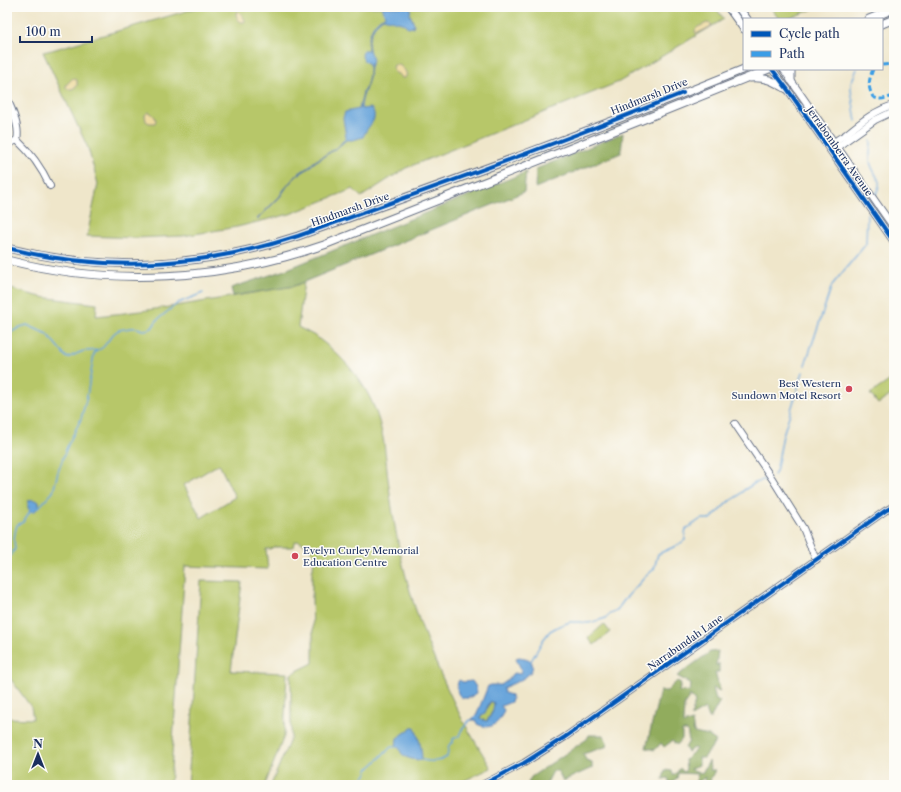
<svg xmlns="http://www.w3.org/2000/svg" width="901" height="792" font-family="'Libre Caslon Text',serif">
<rect width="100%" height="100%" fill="#fdfcf7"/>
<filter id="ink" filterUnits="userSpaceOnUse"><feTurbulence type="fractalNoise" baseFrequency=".025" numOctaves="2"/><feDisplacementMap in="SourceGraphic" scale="8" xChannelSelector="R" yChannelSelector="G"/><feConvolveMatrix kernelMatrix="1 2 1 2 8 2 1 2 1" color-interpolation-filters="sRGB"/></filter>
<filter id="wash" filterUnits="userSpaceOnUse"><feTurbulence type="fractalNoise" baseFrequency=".012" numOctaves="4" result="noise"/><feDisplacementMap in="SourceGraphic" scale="16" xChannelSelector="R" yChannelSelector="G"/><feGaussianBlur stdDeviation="0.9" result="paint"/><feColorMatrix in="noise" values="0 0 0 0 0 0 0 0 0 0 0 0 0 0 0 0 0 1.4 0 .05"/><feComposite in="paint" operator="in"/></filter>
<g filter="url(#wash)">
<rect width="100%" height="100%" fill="#efe6ca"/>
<g fill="#b7c769" stroke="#697b64" fill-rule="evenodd">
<path d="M 200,7 L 715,7 L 724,19 L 619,82 L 406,168 L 361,197 L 353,189 L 290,214 L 237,227 L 183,236 L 135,238 L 87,236 L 98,184 L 88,148 L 43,52 L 52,50 Z"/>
<path d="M 770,7 L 818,7 L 788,19 L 779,19 Z"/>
<path d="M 304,282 L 298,327 C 305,331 313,334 319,339 C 349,361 373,392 381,429 C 386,448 386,467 389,486 C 393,519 399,552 408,584 C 421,632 441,677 463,721 C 472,737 482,752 491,768 L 455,785 L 271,785 L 291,737 L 291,674 L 313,663 C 314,632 311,601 312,570 L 313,570 L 314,554 C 309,548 305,542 297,541 L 294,542 L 293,547 L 273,547 L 271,549 L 266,549 L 268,569 L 185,566 L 170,785 L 7,785 L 7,718 L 33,719 L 31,707 L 7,674 L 7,288 L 41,297 L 97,304 L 96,316 C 162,310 228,297 294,286 ZM 219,464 L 235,497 L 201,518 L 184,485 Z"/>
<path d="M 892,379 L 894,382 L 894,393 L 878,404 L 870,394 Z"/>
<path d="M 201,581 L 242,582 L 231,671 L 287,673 L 284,736 L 265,785 L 188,785 Z"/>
<path d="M 604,624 L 610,632 L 594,645 L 588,638 Z"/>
<path d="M 492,702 L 494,703 L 494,708 L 487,721 L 483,720 L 480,718 L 481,716 L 485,712 L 490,703 Z"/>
</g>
<g fill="#91ac5d" stroke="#566e5e">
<path d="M 623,133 L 621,153 L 535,188 L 536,169 Z"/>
<path d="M 526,172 L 524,192 L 294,286 L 233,296 L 231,288 L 285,270 Z"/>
<path d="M 718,651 L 716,666 L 719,663 L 719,672 L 715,672 L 720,691 L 713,688 L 716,700 L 720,701 L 710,719 L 705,709 L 691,717 L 695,702 L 690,695 L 684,706 L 683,724 L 692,721 L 694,733 L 709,736 L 716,741 L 704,758 L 699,758 L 699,765 L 690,769 L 702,773 L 709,761 L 710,770 L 715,770 L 710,780 L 714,785 L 704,785 L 705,777 L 696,784 L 696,780 L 698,774 L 678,773 L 677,779 L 670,784 L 668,778 L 663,779 L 665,770 L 672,771 L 673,775 L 675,775 L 680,768 L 684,772 L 686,769 L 685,760 L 696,749 L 693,748 L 688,752 L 685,748 L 689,741 L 687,731 L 682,731 L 682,739 L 677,745 L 672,741 L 664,747 L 661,743 L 655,750 L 646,748 L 660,691 L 667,691 L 677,681 L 681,683 L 679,692 L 690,691 L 691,684 L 677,676 L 710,652 Z"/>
<path d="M 589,735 L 604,735 L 608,746 L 583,754 L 586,760 L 592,762 L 592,768 L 563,781 L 558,771 L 553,771 L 546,785 L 534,785 L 528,783 L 531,777 L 587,739 Z"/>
</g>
<g fill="#eeda9e" stroke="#84847e">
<path d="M 237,11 C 240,12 245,18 245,21 L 244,22 C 239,23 237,18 236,14 Z"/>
<path d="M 707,23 L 711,24 L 712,26 L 696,34 L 695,30 L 698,27 Z"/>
<path d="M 394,65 L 399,65 C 403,68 409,73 405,78 L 402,78 L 400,75 L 394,72 L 393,68 Z"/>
<path d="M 73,78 L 77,80 L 77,86 L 72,89 L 67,89 L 66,87 L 67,84 Z"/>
<path d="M 148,112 C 152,113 155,116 156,120 L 155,123 L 149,123 L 146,121 L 145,115 Z"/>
</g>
<g fill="#6aa6db" stroke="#426a9c" fill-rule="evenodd">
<path d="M 382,7 L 411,7 L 410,14 L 414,24 L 413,27 L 408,28 L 405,24 L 383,18 C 375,22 366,40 369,49 C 370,54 372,55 373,61 C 369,66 370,71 369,77 C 367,88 361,97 361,109 L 370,108 L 373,110 C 377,120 371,123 366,131 C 365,133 364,135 363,137 L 353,140 L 346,140 L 337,148 L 315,162 L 306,170 L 298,175 L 288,185 L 280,197 L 258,219 L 257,219 L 280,196 L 282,192 L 296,175 L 307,168 L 315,161 L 338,147 L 346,137 L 343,118 L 345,112 L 359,109 L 363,92 L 367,85 L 369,74 L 369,64 L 364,61 L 362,56 L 363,51 L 368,51 C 367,38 372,20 385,16 Z"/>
<path d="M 29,500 C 33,499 36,500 39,502 L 39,507 L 34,512 L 30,511 L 28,508 L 28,502 Z"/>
<path d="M 519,657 C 524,658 530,658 532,663 C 537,676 511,684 503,688 L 504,693 L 511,695 L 512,699 L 511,702 L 501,706 L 504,710 C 499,724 491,731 477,724 L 476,720 L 471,720 L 476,716 L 488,686 L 491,685 L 501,685 L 508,680 L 512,674 L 515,673 L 519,674 L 522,672 C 521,667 517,663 516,658 ZM 492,702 L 494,703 C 494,710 491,715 487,721 L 483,720 L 480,718 L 481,716 L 485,713 L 489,703 Z"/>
<path d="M 459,680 L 463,682 L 472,681 L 476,687 L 477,693 C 474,695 471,697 468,698 C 457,700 456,689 458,682 Z"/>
<path d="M 410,728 L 415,728 C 419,738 422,749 422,760 C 416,760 406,759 402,754 C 401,753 399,748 399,747 L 396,747 L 397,738 L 409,730 Z"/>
</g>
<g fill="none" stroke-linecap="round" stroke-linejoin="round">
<g stroke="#6aa6db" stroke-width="1.5">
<path d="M 856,121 L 851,90 L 851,83 L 857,69"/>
<path d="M 871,141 C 871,148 869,155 870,161 C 871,169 877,175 879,182 C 880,186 877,191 876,195"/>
<path d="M 7,335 L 20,327 L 27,325 L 47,334 L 67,358 C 73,356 79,352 84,351 C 91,350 97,352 102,348 C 108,343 112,332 119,330 C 124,329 131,327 137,328 C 139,328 141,330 143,330 C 146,330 150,329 152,328 L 157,320 L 178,303 L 203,293"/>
<path d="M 805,365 L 832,285 L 866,244 L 867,213"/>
<path d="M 774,475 L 776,472 L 783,435 L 803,372"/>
<path d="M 37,508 L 39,507 L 53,492 L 58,472 L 67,447 L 81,419 L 87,396 L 94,354 L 97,351"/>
<path d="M 7,560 L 15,549 C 13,540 14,534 17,525 L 23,522 L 30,511 L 32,511"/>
<path d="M 531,661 L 543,640 L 550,631 L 559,626 L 570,622 L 579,622 L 588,623 L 593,622 L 606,618 L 611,613 L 617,610 L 625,599 L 645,577 L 654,569 L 658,554 L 678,545 L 685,540 L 685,535 L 686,529 L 701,519 L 711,519 L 727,503 L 738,496 L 744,490 L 755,483 L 759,482 L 762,480 L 768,480"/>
<path d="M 422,760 C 432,762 439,762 447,757 L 449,745 L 453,742 L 453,739 L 459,736 L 461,731 L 469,721 L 471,720"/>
<path d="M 355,785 L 366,775 L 368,770 L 370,767 L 380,758 L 382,755 C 386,754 387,750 391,747 L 396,747"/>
</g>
</g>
</g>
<g filter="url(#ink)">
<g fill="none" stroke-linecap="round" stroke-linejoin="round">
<defs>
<g id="minor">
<path d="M 772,69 L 788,90 L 894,242"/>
<path d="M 783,69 L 894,228"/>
<path d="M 9,103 C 14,114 20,129 17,140"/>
<path d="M 17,140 C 31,153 42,169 50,186"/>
<path d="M 7,145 L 17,140"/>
<path d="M 832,145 C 835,140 840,138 845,135 C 860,123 875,110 894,105"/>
<path d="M 835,148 L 840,145 L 875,120 L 894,111"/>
<path d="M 735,424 L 773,480 L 803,528 L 816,560"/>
<path d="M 482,785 L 524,763 L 565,737 L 885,511 L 894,506"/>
</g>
<g id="major">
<path d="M 728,7 L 744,29"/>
<path d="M 738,7 L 747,19"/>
<path d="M 869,19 L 894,9"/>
<path d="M 882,24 L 894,19"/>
<path d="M 750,78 C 767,77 773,81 787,89"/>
<path d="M 791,80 L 791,69"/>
<path d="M 7,248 C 106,273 201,268 298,236 C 447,183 597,129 744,69"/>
<path d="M 7,260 C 112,287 222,280 324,245 L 642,120 L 769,69"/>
</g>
</defs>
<use href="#minor" stroke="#656f84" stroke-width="8"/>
<use href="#major" stroke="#656f84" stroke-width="9"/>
<use href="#minor" stroke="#fff" stroke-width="6"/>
<use href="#major" stroke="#fff" stroke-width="7"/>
<g stroke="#3b9de6" stroke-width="3" stroke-dasharray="6 3" stroke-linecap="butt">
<path d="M 882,65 L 894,64"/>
<path d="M 873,69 C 869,80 867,86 873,97 C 881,101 886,98 894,96"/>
</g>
<defs>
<g id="cycleway">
<path d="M 772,69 L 788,90 L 894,242"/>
<path d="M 7,248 C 106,273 201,268 298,236 C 427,190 556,144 683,93"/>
<path d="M 482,785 L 524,763 L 565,737 L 885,511 L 894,506"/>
</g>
</defs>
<use href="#cycleway" stroke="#fdfcf7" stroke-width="6"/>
<use href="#cycleway" stroke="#0057b8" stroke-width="4"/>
</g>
</g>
<g fill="#d1495b" stroke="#fdfcf7" stroke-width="1.5">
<circle cx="849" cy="389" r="4"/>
<circle cx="295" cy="556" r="4"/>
</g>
<g text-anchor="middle" stroke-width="3" stroke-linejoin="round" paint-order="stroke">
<g font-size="10" fill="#1b2f5e" stroke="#fdfcf7">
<text transform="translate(649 96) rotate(-22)" y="4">Hindmarsh Drive</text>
<text transform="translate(840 151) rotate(55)" y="4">Jerrabomberra Avenue</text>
<text transform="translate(350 209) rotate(-20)" y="4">Hindmarsh Drive</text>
<text transform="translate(685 642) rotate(-35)" y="4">Narrabundah Lane</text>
</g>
<g font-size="10" fill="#1b2f5e" stroke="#fdfcf7" text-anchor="end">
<text x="841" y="387">Best Western<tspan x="841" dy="12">Sundown Motel Resort</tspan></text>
<text x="303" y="554" text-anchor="start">Evelyn Curley Memorial<tspan x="303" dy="12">Education Centre</tspan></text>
</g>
</g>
<rect width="901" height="792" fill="none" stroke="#fdfcf7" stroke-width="24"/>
<rect x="743" y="18" width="140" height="52" fill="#fdfcf7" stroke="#a3aaba"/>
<rect x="751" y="31" width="20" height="6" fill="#0057b8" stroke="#a3aaba"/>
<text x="779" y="38" font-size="12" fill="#1b2f5e">Cycle path</text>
<rect x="751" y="51" width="20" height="6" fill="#3b9de6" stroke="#a3aaba"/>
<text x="779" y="58" font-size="12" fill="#1b2f5e">Path</text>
<g transform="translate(38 754)" stroke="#fdfcf7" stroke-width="3" paint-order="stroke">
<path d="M0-3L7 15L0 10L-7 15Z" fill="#1b2f5e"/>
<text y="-6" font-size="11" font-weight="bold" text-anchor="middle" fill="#1b2f5e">N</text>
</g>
<path d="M20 36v6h72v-6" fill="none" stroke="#1b2f5e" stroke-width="2"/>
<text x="26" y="36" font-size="12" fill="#1b2f5e" stroke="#fdfcf7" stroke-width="3" paint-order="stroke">100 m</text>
</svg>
